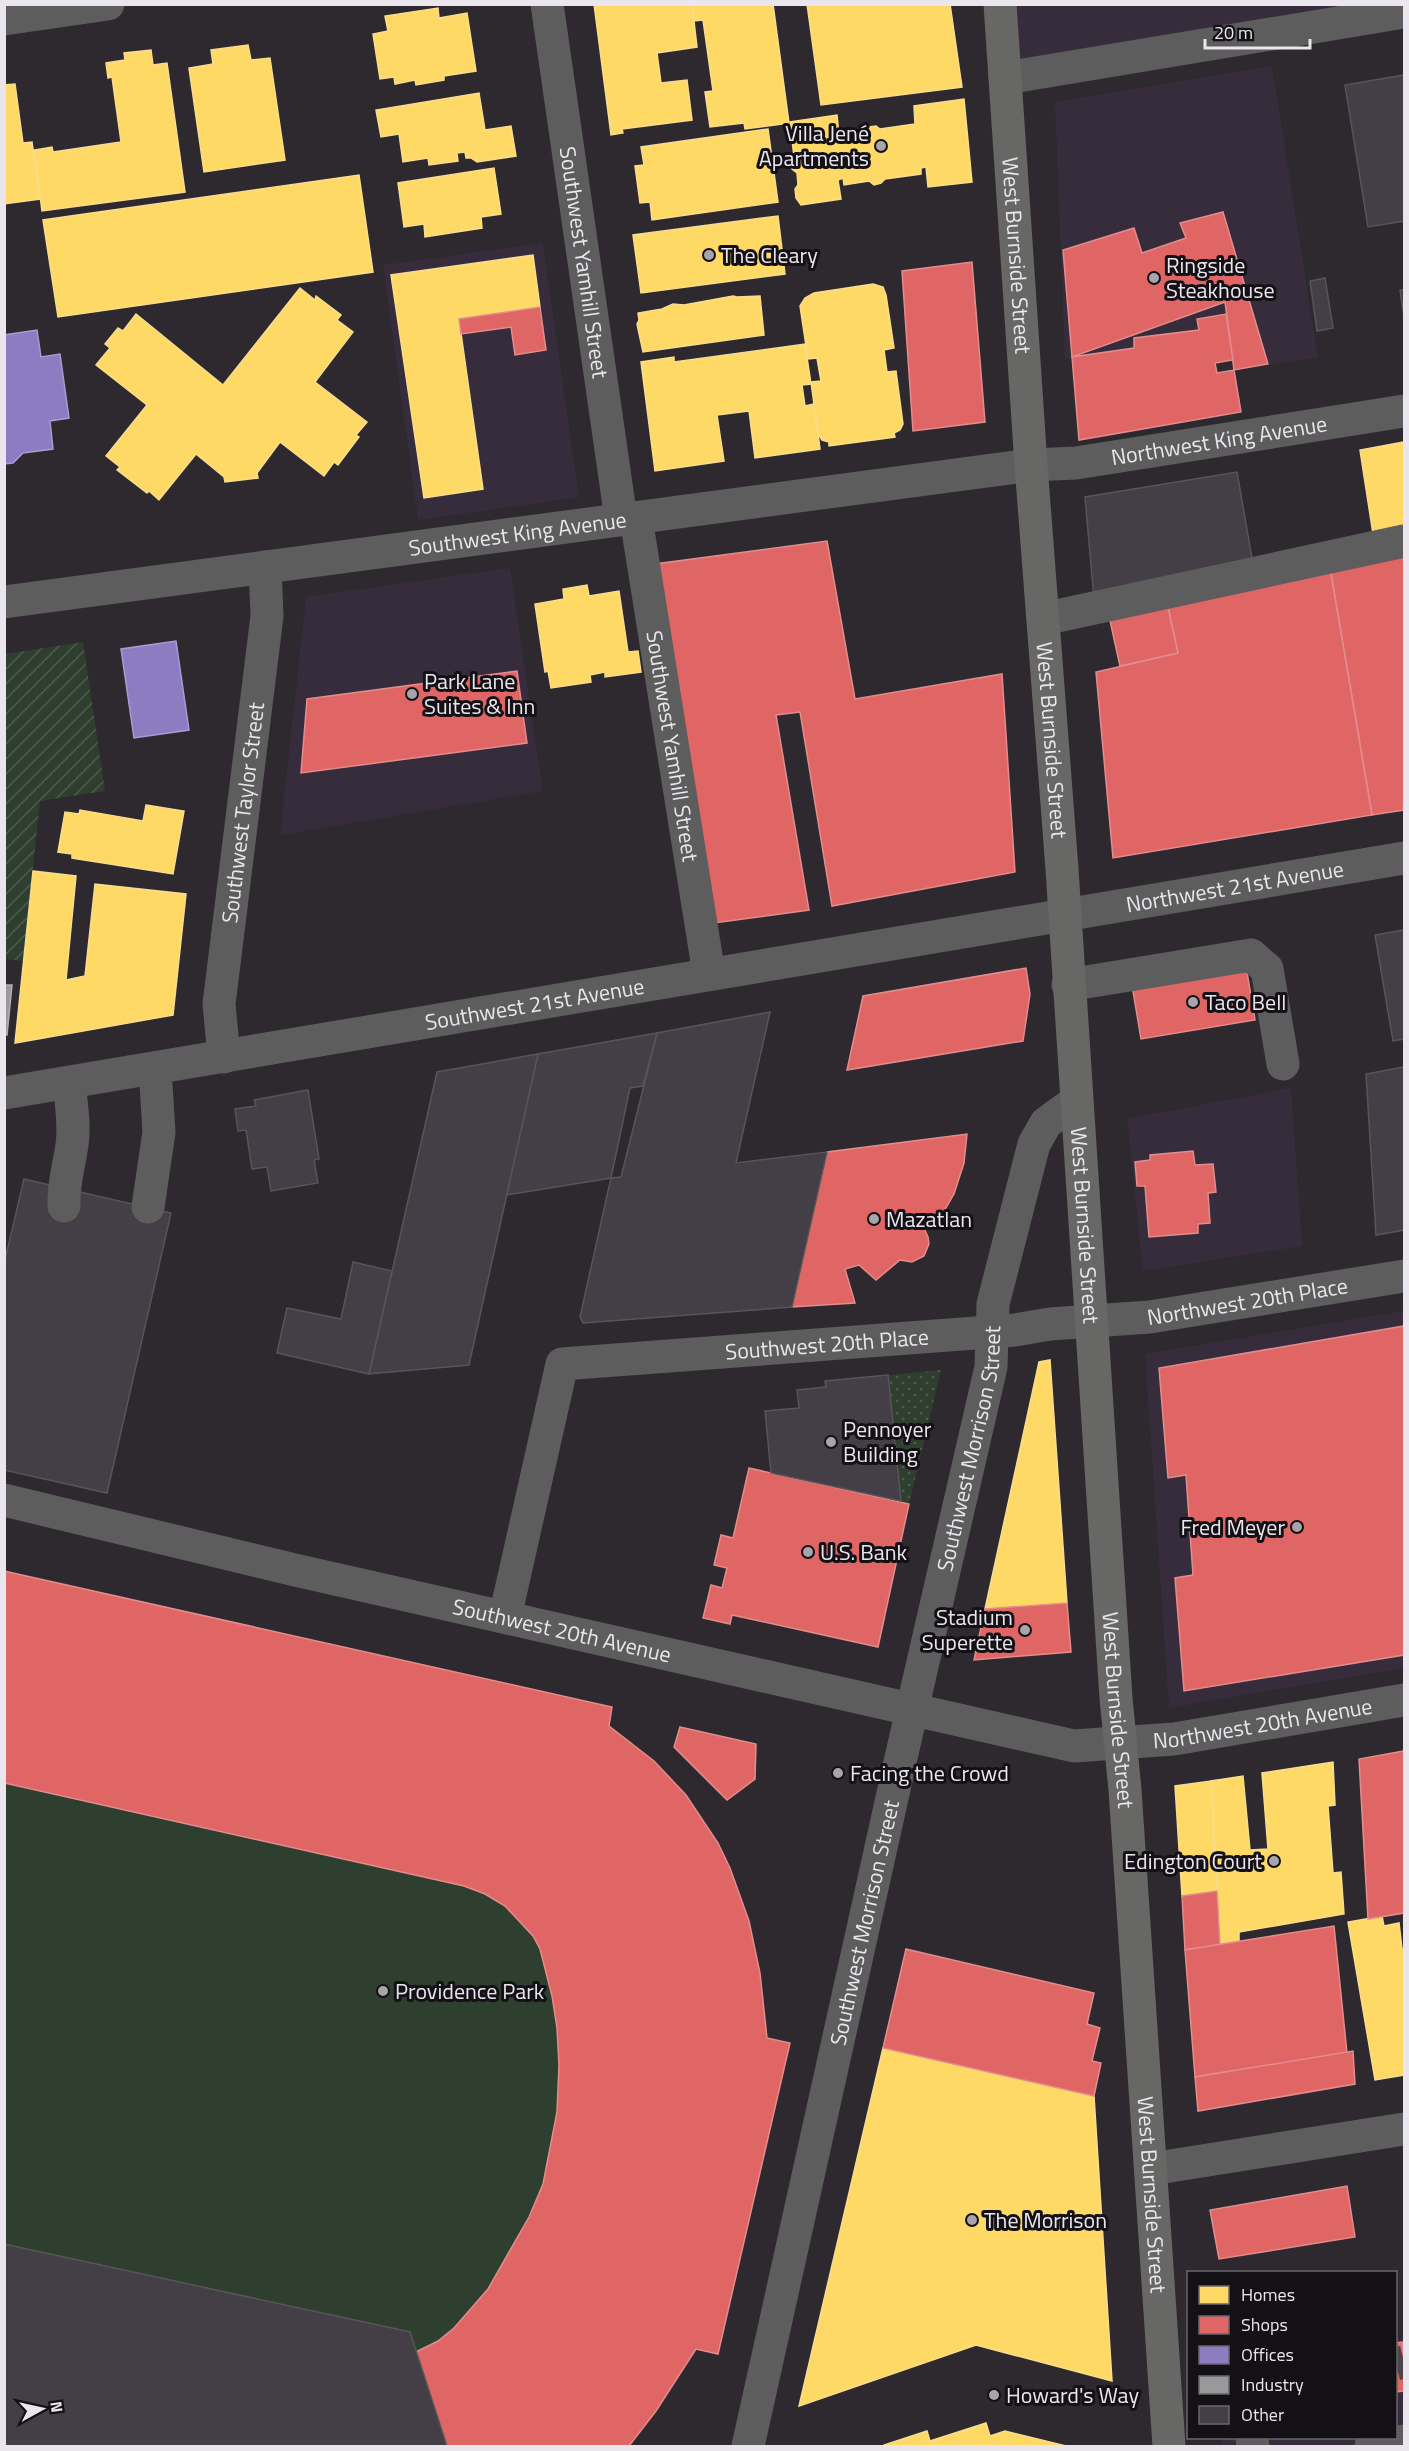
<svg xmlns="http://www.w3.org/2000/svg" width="1409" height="2451" font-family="'Titillium Web',sans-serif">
<defs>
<pattern id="grass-dots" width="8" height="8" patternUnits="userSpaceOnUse" patternTransform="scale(1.5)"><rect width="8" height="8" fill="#2e3f2f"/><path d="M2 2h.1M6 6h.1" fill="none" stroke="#4c5b4d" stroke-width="1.8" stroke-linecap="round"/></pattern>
<pattern id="garden-furrows" width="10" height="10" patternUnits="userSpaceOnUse" patternTransform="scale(1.5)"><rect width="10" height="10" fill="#2e3f2f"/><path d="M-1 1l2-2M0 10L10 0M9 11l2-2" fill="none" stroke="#4c5b4d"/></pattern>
</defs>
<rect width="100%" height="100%" fill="#2d292e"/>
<g fill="#372c3b">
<path d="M 1404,4 L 1015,85 L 1009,5 Z"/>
<path d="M 1272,66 L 1318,357 L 1234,370 L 1226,314 L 1198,319 L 1199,330 L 1134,338 L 1134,348 L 1065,359 L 1055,102 Z"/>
<path d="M 543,243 L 579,497 L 418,520 L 383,265 Z"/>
<path d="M 510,568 L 543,791 L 280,835 L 306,597 Z"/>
<path d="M 1291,1088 L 1302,1246 L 1143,1271 L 1127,1119 Z"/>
<path d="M 1404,1311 L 1404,1668 L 1169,1708 L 1145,1354 Z"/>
<path d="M 1404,2338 L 1404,2446 L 1222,2446 L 1222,2438 L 1396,2438 L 1396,2340 Z"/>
</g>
<path fill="url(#grass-dots)" d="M 941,1370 L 909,1504 L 901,1501 L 888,1375 Z"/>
<path fill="url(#garden-furrows)" d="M 83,642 L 105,791 L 40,801 L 23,961 L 5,959 L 5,654 Z"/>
<path fill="#2e3f2f" d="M 5,1571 L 612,1707 L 609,1726 C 630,1742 653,1758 671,1778 C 737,1850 761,1943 767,2038 L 790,2043 L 718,2354 L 696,2349 L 656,2411 L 629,2446 L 5,2446 Z"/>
<g fill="#ffd966" stroke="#f9dd8e" stroke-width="1.5">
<path d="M 594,4 L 692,4 L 697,47 L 657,53 L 661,83 L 687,80 L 692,120 L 622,129 L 623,133 L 611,135 Z"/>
<path d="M 692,4 L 773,4 L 789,123 L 745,129 L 744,123 L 710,127 L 705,92 L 713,91 L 703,20 L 694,21 Z"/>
<path d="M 807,4 L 950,4 L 962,87 L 821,105 Z"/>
<path d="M 438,8 L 439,18 L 467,13 L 476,71 L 444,76 L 444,80 L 416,85 L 415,80 L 395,84 L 394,77 L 380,79 L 373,34 L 388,31 L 385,16 Z"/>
<path d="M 248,45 L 251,60 L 270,58 L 285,160 L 204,172 L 189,68 L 213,64 L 211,50 Z"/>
<path d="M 151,50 L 153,65 L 167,63 L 185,192 L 42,211 L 34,150 L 52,147 L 53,152 L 121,142 L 112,77 L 108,78 L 106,63 L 125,60 L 124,53 Z"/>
<path d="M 15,84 L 23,143 L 32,142 L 40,199 L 4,204 L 4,85 Z"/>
<path d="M 479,93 L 485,130 L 511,126 L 516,156 L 477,162 L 471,158 L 466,158 L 465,152 L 457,153 L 458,161 L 429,165 L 428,158 L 403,162 L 399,134 L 381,137 L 376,110 Z"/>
<path d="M 964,99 L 972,182 L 928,187 L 926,167 L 921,168 L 921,174 L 885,179 L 881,183 L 874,185 L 869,181 L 844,185 L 843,178 L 838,180 L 841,199 L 801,205 L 796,198 L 795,189 L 798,185 L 797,173 L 792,169 L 791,162 L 794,157 L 790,122 L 837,115 L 839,135 L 866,131 L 869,127 L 876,126 L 880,129 L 915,124 L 914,106 Z"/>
<path d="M 768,129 L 778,202 L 652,220 L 650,202 L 640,203 L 635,166 L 644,165 L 641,147 Z"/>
<path d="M 494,168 L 501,214 L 481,217 L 482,228 L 425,237 L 424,224 L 404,227 L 398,183 Z"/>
<path d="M 359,175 L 373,272 L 58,317 L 43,220 Z"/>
<path d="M 778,216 L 785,274 L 641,293 L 633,235 Z"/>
<path d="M 533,255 L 540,307 L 459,319 L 483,489 L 424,498 L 391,275 Z"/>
<path d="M 873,284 L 883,287 L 886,295 L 894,348 L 884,350 L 887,372 L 896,371 L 903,424 L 900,430 L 894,433 L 895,437 L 829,446 L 829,442 L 822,440 L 818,434 L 811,382 L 821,381 L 817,358 L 808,359 L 800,306 L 805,298 L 814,293 Z"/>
<path d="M 300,288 L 315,300 L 316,296 L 341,315 L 337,320 L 353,332 L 315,382 L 367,422 L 356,435 L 359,437 L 338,465 L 334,462 L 324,476 L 280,442 L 257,473 L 258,478 L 225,482 L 224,477 L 196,454 L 159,500 L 149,491 L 147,493 L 117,470 L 120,467 L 106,456 L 147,405 L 96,365 L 110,348 L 105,344 L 118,328 L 123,331 L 136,314 L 223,385 Z"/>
<path d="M 733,296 L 737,297 L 760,296 L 764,335 L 643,352 L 637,324 L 639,320 L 638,313 L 662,309 L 673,304 L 684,305 Z"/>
<path d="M 805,344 L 811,384 L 802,385 L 805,406 L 814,404 L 820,449 L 755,458 L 749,411 L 717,415 L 724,461 L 655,471 L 641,362 L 674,357 L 674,362 Z"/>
<path d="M 1404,442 L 1404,528 L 1373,534 L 1360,450 Z"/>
<path d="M 587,585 L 589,596 L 619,591 L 628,652 L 638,651 L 641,672 L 605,677 L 605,672 L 590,675 L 591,682 L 551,688 L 548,671 L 545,672 L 535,604 L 564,599 L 563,589 Z"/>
<path d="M 146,805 L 184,811 L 173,874 L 72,858 L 72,854 L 58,852 L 65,812 L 79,814 L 80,810 L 143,821 Z"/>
<path d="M 33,871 L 76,876 L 66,980 L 85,976 L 95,884 L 186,894 L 173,1015 L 15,1043 Z"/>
<path d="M 1050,1360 L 1067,1603 L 985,1609 L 1039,1362 Z"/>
<path d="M 1333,1762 L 1335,1805 L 1328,1806 L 1333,1873 L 1341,1872 L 1344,1914 L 1239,1932 L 1239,1942 L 1220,1945 L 1211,1781 L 1243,1776 L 1250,1850 L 1268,1849 L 1262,1773 Z"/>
<path d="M 1211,1781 L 1217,1891 L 1182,1896 L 1175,1786 Z"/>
<path d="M 1382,1916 L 1384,1926 L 1399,1923 L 1402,1949 L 1404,1949 L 1404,2075 L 1375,2080 L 1348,1922 Z"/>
<path d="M 883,2048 L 1094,2096 L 1112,2381 L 976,2345 L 799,2406 Z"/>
<path d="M 986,2423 L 990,2436 L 1005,2431 L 1066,2446 L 884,2446 L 884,2445 L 927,2431 L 930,2441 Z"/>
</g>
<g fill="#e06666" stroke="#e38c8e" stroke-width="1.5">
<path d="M 1223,212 L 1268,364 L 1234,370 L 1225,302 L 1072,357 L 1063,250 L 1134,228 L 1142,253 L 1186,238 L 1180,223 Z"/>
<path d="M 972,262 L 985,422 L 913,431 L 902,271 Z"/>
<path d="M 540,307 L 546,350 L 515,355 L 511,327 L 461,334 L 459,319 Z"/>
<path d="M 1226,314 L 1233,360 L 1215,363 L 1217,373 L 1234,370 L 1241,412 L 1079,440 L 1072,357 L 1134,348 L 1134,338 L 1199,330 L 1197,319 Z"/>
<path d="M 827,541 L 855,699 L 1002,674 L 1015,872 L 832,906 L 800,712 L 776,715 L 809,910 L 714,923 L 655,564 Z"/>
<path d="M 1404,551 L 1404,810 L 1372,815 L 1330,568 Z"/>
<path d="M 1330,568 L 1372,815 L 1113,858 L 1096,672 L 1178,653 L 1167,603 Z"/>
<path d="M 1167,603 L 1178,653 L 1120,666 L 1109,616 Z"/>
<path d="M 517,671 L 527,743 L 301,773 L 307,699 Z"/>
<path d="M 1246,966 L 1255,1020 L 1141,1039 L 1132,985 Z"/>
<path d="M 1026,968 L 1030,994 L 1023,1041 L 847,1070 L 863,996 Z"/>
<path d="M 967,1134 L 964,1163 L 954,1194 L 943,1213 L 938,1210 L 935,1222 L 923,1226 L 928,1237 L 929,1244 L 924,1256 L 912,1262 L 900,1260 L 876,1280 L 859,1265 L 845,1269 L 855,1303 L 792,1307 L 827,1152 Z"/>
<path d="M 1193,1151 L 1195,1165 L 1213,1164 L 1216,1192 L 1208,1193 L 1210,1223 L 1198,1224 L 1198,1233 L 1149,1237 L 1145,1186 L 1137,1186 L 1135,1162 L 1150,1160 L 1150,1155 Z"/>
<path d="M 1404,1326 L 1404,1655 L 1184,1691 L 1175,1578 L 1193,1575 L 1186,1475 L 1168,1478 L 1159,1368 Z"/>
<path d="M 749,1468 L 909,1504 L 878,1647 L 732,1615 L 730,1624 L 703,1618 L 711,1585 L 722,1588 L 727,1568 L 714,1565 L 721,1535 L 733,1538 Z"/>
<path d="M 4,1571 L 612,1707 L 609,1726 L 654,1761 L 686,1795 L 718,1843 L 730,1868 L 749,1921 L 760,1973 L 767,2038 L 790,2043 L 718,2354 L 696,2349 L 656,2411 L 629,2446 L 447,2446 L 416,2352 L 438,2341 L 454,2328 L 488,2289 L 529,2217 L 543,2184 L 557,2112 L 559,2065 L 557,2028 L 552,1996 L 540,1949 L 533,1936 L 505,1906 L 485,1894 L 464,1886 L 4,1783 Z"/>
<path d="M 1067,1603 L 1071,1652 L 974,1660 L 985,1609 Z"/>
<path d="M 680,1727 L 756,1744 L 755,1779 L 727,1800 L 674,1747 Z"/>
<path d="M 1404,1751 L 1404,1913 L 1368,1919 L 1359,1759 Z"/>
<path d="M 1217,1891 L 1220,1945 L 1185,1950 L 1182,1896 Z"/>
<path d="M 1334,1926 L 1347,2053 L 1195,2077 L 1185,1950 Z"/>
<path d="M 906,1949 L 1094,1993 L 1087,2024 L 1100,2028 L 1092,2061 L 1101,2063 L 1094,2096 L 883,2048 Z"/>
<path d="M 1353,2051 L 1355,2084 L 1198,2111 L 1195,2077 Z"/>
<path d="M 1347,2186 L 1355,2237 L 1219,2259 L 1210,2210 Z"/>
<path d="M 1402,2342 L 1404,2356 L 1404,2391 L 1396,2392 L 1396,2343 Z"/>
</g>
<g fill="#8e7cc3" stroke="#aa9cd0" stroke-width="1.5">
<path d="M 37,330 L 41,357 L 60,354 L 69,418 L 50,421 L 53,449 L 23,453 L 13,463 L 4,464 L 4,335 Z"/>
<path d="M 176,641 L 189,730 L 134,738 L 121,649 Z"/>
</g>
<path fill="#999" stroke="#b2b0b2" stroke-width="1.5" d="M 4,985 L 12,985 L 7,1035 L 4,1034 Z"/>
<g fill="#443e46" stroke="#585559" stroke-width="1.5">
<path d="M 1404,75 L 1404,221 L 1368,227 L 1345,85 Z"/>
<path d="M 1325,278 L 1333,328 L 1317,331 L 1310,281 Z"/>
<path d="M 1400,290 L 1404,290 L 1404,317 Z"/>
<path d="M 1237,472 L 1253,564 L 1094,599 L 1085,497 Z"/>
<path d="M 1404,930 L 1404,1039 L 1393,1041 L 1375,935 Z"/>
<path d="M 770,1012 L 736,1163 L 827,1152 L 792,1307 L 583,1323 L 580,1317 L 611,1178 L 621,1177 L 657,1033 Z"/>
<path d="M 657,1033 L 643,1086 L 630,1088 L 611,1178 L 506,1195 L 538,1054 Z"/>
<path d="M 538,1054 L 469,1365 L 369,1374 L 437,1072 Z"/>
<path d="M 1404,1067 L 1404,1230 L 1376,1235 L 1366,1074 Z"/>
<path d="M 308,1090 L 319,1159 L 314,1160 L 318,1183 L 271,1191 L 267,1167 L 252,1169 L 246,1130 L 238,1131 L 235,1109 L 256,1106 L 254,1100 Z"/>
<path d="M 24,1179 L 171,1213 L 107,1493 L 4,1470 L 4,1264 Z"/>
<path d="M 353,1262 L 392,1271 L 369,1374 L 277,1353 L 287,1308 L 341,1319 Z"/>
<path d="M 888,1375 L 901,1501 L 771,1473 L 765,1411 L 799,1408 L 797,1390 L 826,1387 L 825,1381 Z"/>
<path d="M 4,2244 L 410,2332 L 447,2446 L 4,2446 Z"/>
</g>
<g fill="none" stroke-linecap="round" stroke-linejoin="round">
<path stroke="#4a454b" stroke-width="33" stroke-dasharray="33 16" stroke-linecap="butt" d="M 1396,2364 L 1404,2362"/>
<g stroke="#5d5d5d" stroke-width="33">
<path id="s1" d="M 547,4 L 621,519"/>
<path d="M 4,19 L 108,4"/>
<path d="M 1005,78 L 1404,12"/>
<path id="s2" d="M 636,518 L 709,974"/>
<path id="s3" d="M 4,602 L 1031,465 L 1076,463 L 1404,411"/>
<path d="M 1043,619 L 1404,541"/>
<path d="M 1068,985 L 1251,955 L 1267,969 L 1283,1064"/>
<path id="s4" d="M 224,1057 L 219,1004 L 267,616 L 265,567"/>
<path id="s5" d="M 4,1093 L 1404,858"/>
<path d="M 64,1206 C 63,1184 69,1166 72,1145 C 75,1124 71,1103 69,1083"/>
<path d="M 148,1207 L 159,1132 L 155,1068"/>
<path id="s6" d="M 4,1500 L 295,1570 L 1074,1746 L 1174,1739 L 1404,1700"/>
<path id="s7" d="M 505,1617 L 562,1364 L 1015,1330 L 1050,1324 L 1150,1317 L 1404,1276"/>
<path d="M 1151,2169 L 1404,2129"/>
<path d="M 1252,2438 L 1253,2446"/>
<path id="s8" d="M 748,2446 L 900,1762 L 991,1367 L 993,1304 L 1034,1144 L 1046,1123 L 1076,1101"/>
<path d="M 1371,2446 L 1404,2441"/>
</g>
<path stroke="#676766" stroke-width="33" id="s9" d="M 1000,4 L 1031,465 L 1062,869 L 1116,1698 L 1125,1790 L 1169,2446"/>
</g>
<g fill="#a8a4aa" stroke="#141116" stroke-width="2">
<circle cx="881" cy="146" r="6"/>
<circle cx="709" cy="255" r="6"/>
<circle cx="1154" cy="278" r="6"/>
<circle cx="412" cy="694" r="6"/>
<circle cx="1193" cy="1002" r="6"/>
<circle cx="874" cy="1219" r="6"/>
<circle cx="831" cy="1442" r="6"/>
<circle cx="1297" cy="1527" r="6"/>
<circle cx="808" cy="1552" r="6"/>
<circle cx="1025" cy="1630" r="6"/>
<circle cx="838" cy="1773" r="6"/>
<circle cx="1274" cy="1861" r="6"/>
<circle cx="383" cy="1991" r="6"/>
<circle cx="972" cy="2220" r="6"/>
<circle cx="994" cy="2395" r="6"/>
</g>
<g text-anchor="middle" stroke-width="6" stroke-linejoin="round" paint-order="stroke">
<g font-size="22" fill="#ebe6ed" stroke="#141116" text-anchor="start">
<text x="869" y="141" text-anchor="end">Villa Jené<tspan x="869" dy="25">Apartments</tspan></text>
<text x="721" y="263">The Cleary</text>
<text x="1166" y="273">Ringside<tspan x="1166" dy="25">Steakhouse</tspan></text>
<text x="424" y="689">Park Lane<tspan x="424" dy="25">Suites &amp; Inn</tspan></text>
<text x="1205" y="1010">Taco Bell</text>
<text x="886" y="1227">Mazatlan</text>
<text x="843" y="1437">Pennoyer<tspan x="843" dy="25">Building</tspan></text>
<text x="1285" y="1535" text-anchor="end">Fred Meyer</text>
<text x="820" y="1560">U.S. Bank</text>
<text x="1013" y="1625" text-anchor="end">Stadium<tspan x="1013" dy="25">Superette</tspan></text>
<text x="850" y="1781">Facing the Crowd</text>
<text x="1262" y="1869" text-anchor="end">Edington Court</text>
<text x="395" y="1999">Providence Park</text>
<text x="984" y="2228">The Morrison</text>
<text x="1006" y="2403">Howard's Way</text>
</g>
<g font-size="22" fill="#ebe6ed" stroke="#141116">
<text dy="8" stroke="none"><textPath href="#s9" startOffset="252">West Burnside Street</textPath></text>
<text dy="8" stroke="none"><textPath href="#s1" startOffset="261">Southwest Yamhill Street</textPath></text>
<text dy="8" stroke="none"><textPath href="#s3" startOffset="1226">Northwest King Avenue</textPath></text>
<text dy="8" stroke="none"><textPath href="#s3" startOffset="518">Southwest King Avenue</textPath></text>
<text dy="8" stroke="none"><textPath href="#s9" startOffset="738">West Burnside Street</textPath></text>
<text dy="8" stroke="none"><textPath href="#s2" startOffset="231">Southwest Yamhill Street</textPath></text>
<text dy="8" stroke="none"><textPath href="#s4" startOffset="246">Southwest Taylor Street</textPath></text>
<text dy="8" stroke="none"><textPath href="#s5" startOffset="1248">Northwest 21st Avenue</textPath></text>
<text dy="8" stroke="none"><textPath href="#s5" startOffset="538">Southwest 21st Avenue</textPath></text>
<text dy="8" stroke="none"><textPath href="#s9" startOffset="1224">West Burnside Street</textPath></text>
<text dy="8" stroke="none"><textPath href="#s7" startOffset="948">Northwest 20th Place</textPath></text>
<text dy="8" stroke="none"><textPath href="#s7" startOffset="525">Southwest 20th Place</textPath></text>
<text dy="8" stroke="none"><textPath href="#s8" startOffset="1022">Southwest Morrison Street</textPath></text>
<text dy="8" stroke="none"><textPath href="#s6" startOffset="573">Southwest 20th Avenue</textPath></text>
<text dy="8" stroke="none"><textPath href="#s9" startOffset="1710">West Burnside Street</textPath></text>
<text dy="8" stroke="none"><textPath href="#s6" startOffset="1288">Northwest 20th Avenue</textPath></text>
<text dy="8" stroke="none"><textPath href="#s8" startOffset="536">Southwest Morrison Street</textPath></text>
<text dy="8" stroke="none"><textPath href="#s9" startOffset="2196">West Burnside Street</textPath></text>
</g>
</g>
<rect width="1409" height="2451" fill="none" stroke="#ebe6ed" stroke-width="12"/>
<rect x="1187" y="2271" width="210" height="168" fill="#141116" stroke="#6a666c" stroke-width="1.5"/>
<rect x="1199" y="2286" width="30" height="18" fill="#ffd966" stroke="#6a666c" stroke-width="1.5"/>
<text x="1241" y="2301" font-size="18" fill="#ebe6ed">Homes</text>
<rect x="1199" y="2316" width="30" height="18" fill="#e06666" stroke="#6a666c" stroke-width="1.5"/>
<text x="1241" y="2331" font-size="18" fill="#ebe6ed">Shops</text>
<rect x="1199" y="2346" width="30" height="18" fill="#8e7cc3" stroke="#6a666c" stroke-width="1.5"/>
<text x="1241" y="2361" font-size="18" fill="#ebe6ed">Offices</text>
<rect x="1199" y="2376" width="30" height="18" fill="#999999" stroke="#6a666c" stroke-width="1.5"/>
<text x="1241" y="2391" font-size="18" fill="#ebe6ed">Industry</text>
<rect x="1199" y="2406" width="30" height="18" fill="#443e46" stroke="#6a666c" stroke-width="1.5"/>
<text x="1241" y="2421" font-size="18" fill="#ebe6ed">Other</text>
<g transform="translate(42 2409) rotate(82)" stroke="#141116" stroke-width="4.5" paint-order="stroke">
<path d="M0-4.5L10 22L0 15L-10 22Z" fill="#ebe6ed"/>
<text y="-9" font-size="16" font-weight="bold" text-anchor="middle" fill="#ebe6ed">N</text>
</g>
<path d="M1205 39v9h105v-9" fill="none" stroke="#ebe6ed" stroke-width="3"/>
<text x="1214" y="39" font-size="18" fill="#ebe6ed" stroke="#141116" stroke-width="4.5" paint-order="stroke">20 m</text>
</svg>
